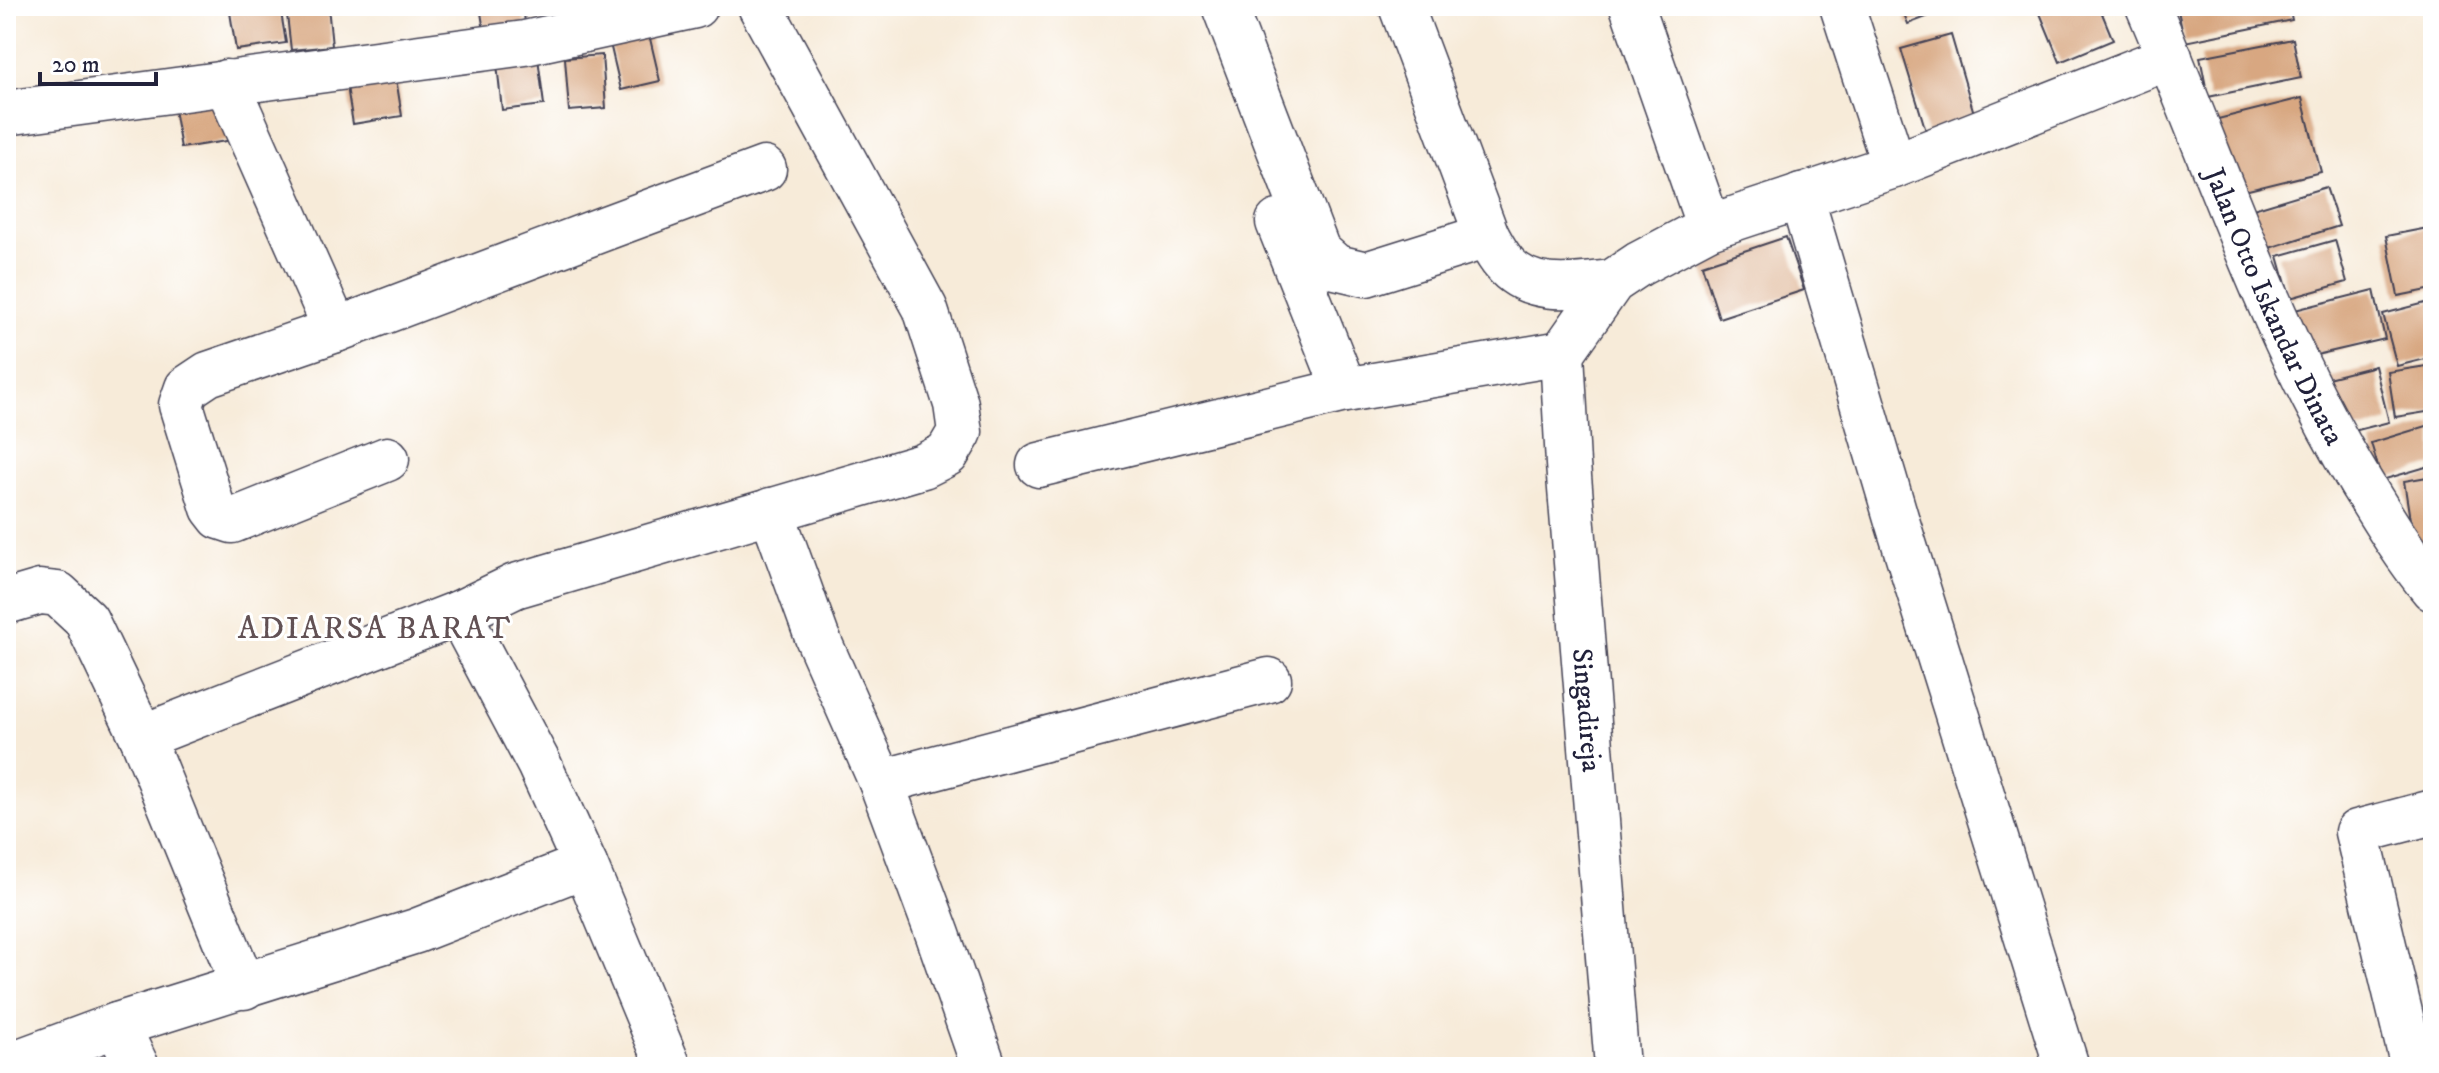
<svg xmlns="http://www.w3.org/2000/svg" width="2439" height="1073" font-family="'IM FELL DW Pica',serif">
<rect width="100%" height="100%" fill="#fff"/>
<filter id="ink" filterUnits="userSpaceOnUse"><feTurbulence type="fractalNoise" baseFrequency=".0125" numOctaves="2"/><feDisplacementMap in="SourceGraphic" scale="16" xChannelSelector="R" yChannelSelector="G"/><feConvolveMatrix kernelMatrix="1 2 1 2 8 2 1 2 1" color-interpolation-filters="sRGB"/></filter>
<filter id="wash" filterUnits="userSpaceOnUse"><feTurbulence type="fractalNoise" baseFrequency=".006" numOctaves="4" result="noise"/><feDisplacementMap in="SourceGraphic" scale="32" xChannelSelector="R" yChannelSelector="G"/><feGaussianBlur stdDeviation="1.8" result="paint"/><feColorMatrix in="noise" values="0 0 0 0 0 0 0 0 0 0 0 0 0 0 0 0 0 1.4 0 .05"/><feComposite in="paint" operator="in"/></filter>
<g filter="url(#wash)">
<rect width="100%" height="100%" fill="#f7ebd9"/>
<g id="blocks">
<g fill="#d8a781">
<path d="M 229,6 L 280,6 L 286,43 L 236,50 Z"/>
<path d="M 286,6 L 328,6 L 332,46 L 291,50 Z"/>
<path d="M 480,6 L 523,6 L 527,39 L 486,44 Z"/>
<path d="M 1901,6 L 1955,6 L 1908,24 Z"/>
<path d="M 2037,6 L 2099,6 L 2113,40 L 2060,62 Z"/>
<path d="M 2177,6 L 2289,6 L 2292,20 L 2185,42 Z"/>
<path d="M 648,30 L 660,81 L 621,90 L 609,39 Z"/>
<path d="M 1951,35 L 1978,127 L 1929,141 L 1901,49 Z"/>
<path d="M 2293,39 L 2301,78 L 2208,97 L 2200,57 Z"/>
<path d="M 537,50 L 544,105 L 502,110 L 496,55 Z"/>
<path d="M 602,55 L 606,108 L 569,111 L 565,58 Z"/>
<path d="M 394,66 L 402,116 L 353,124 L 345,74 Z"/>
<path d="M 225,95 L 233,140 L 181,148 L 173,104 Z"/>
<path d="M 2302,98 L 2321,172 L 2228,195 L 2210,121 Z"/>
<path d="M 2326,187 L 2339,226 L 2263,250 L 2250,210 Z"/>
<path d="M 2433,227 L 2433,289 L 2398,296 L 2386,236 Z"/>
<path d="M 1786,237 L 1804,290 L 1719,318 L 1702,265 Z"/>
<path d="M 2335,240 L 2347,282 L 2290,298 L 2278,256 Z"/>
<path d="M 2374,290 L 2385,339 L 2299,359 L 2287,312 Z"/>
<path d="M 2433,301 L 2433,357 L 2397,366 L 2383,314 Z"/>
<path d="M 2433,365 L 2433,411 L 2395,417 L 2388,372 Z"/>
<path d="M 2375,366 L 2389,422 L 2334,436 L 2320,380 Z"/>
<path d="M 2433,424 L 2433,465 L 2382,480 L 2371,443 Z"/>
<path d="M 2433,476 L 2433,555 L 2416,558 L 2404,481 Z"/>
</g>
</g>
</g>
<g filter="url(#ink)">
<use href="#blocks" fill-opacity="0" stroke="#424053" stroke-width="2"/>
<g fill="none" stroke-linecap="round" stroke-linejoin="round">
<defs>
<g id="minor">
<path d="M 1224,6 L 1318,251 L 1336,267 L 1366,274 L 1487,236"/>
<path d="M 1401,6 L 1487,236 C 1492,245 1497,255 1504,263 C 1530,295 1576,286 1612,282"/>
<path d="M 1632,6 L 1709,227"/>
<path d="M 1842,6 L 1894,166"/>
<path id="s1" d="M 2148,6 C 2217,167 2270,333 2361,483 C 2383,519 2406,557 2433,589"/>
<path d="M 226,82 L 336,330 C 479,275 621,222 764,169"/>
<path d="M 6,113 L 525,43 L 695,6"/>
<path d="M 1801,196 L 1897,521 L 2067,1067"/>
<path d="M 1278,222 L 1345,390"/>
<path d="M 336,330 L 208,374 L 187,388 L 181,405 L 213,508 L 220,517 L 232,521 L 387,459"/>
<path id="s2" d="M 1562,353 L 1568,464 L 1617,1067"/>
<path d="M 1039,465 L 1345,390 L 1562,353 L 1612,282 L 1639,264 L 1709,227 L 1894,166 L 2170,57"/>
<path d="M 771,510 L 817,637 L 881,782 L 938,935 L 984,1067"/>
<path d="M 6,602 L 40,592 L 58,594 L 86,620 L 142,737 L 244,987"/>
<path d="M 459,613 L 539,764 L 585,865 L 669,1067"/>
<path d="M 142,737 L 459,613 L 515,586 L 923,466 L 947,454 L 960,432 L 956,404 L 925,308 L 760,6"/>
<path d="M 881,782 L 1269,680"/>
<path d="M 117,1025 L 137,1067"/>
<path d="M 6,1066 L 117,1025 L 416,931 L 585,865"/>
<path d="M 2413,1067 L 2357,832 L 2433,812"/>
</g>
</defs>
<use href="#minor" stroke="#424053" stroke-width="47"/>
<use href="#minor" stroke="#fff" stroke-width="44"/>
</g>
</g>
<g text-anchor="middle" stroke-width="6" stroke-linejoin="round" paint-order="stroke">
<g font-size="28" fill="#22223b" stroke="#fff">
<text dy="10" stroke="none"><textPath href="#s1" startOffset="326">Jalan Otto Iskandar Dinata</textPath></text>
<text dy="10" stroke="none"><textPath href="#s2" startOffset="358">Singadireja</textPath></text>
</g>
<g font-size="32" letter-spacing="2" fill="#625154" stroke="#fff">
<text x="375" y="638">ADIARSA BARAT</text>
</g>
</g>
<rect width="2439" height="1073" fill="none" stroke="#fff" stroke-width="32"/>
<path d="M40 72v12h116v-12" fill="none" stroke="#22223b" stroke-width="4"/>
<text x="52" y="72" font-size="24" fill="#22223b" stroke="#ffffff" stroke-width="6" paint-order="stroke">20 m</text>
</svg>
